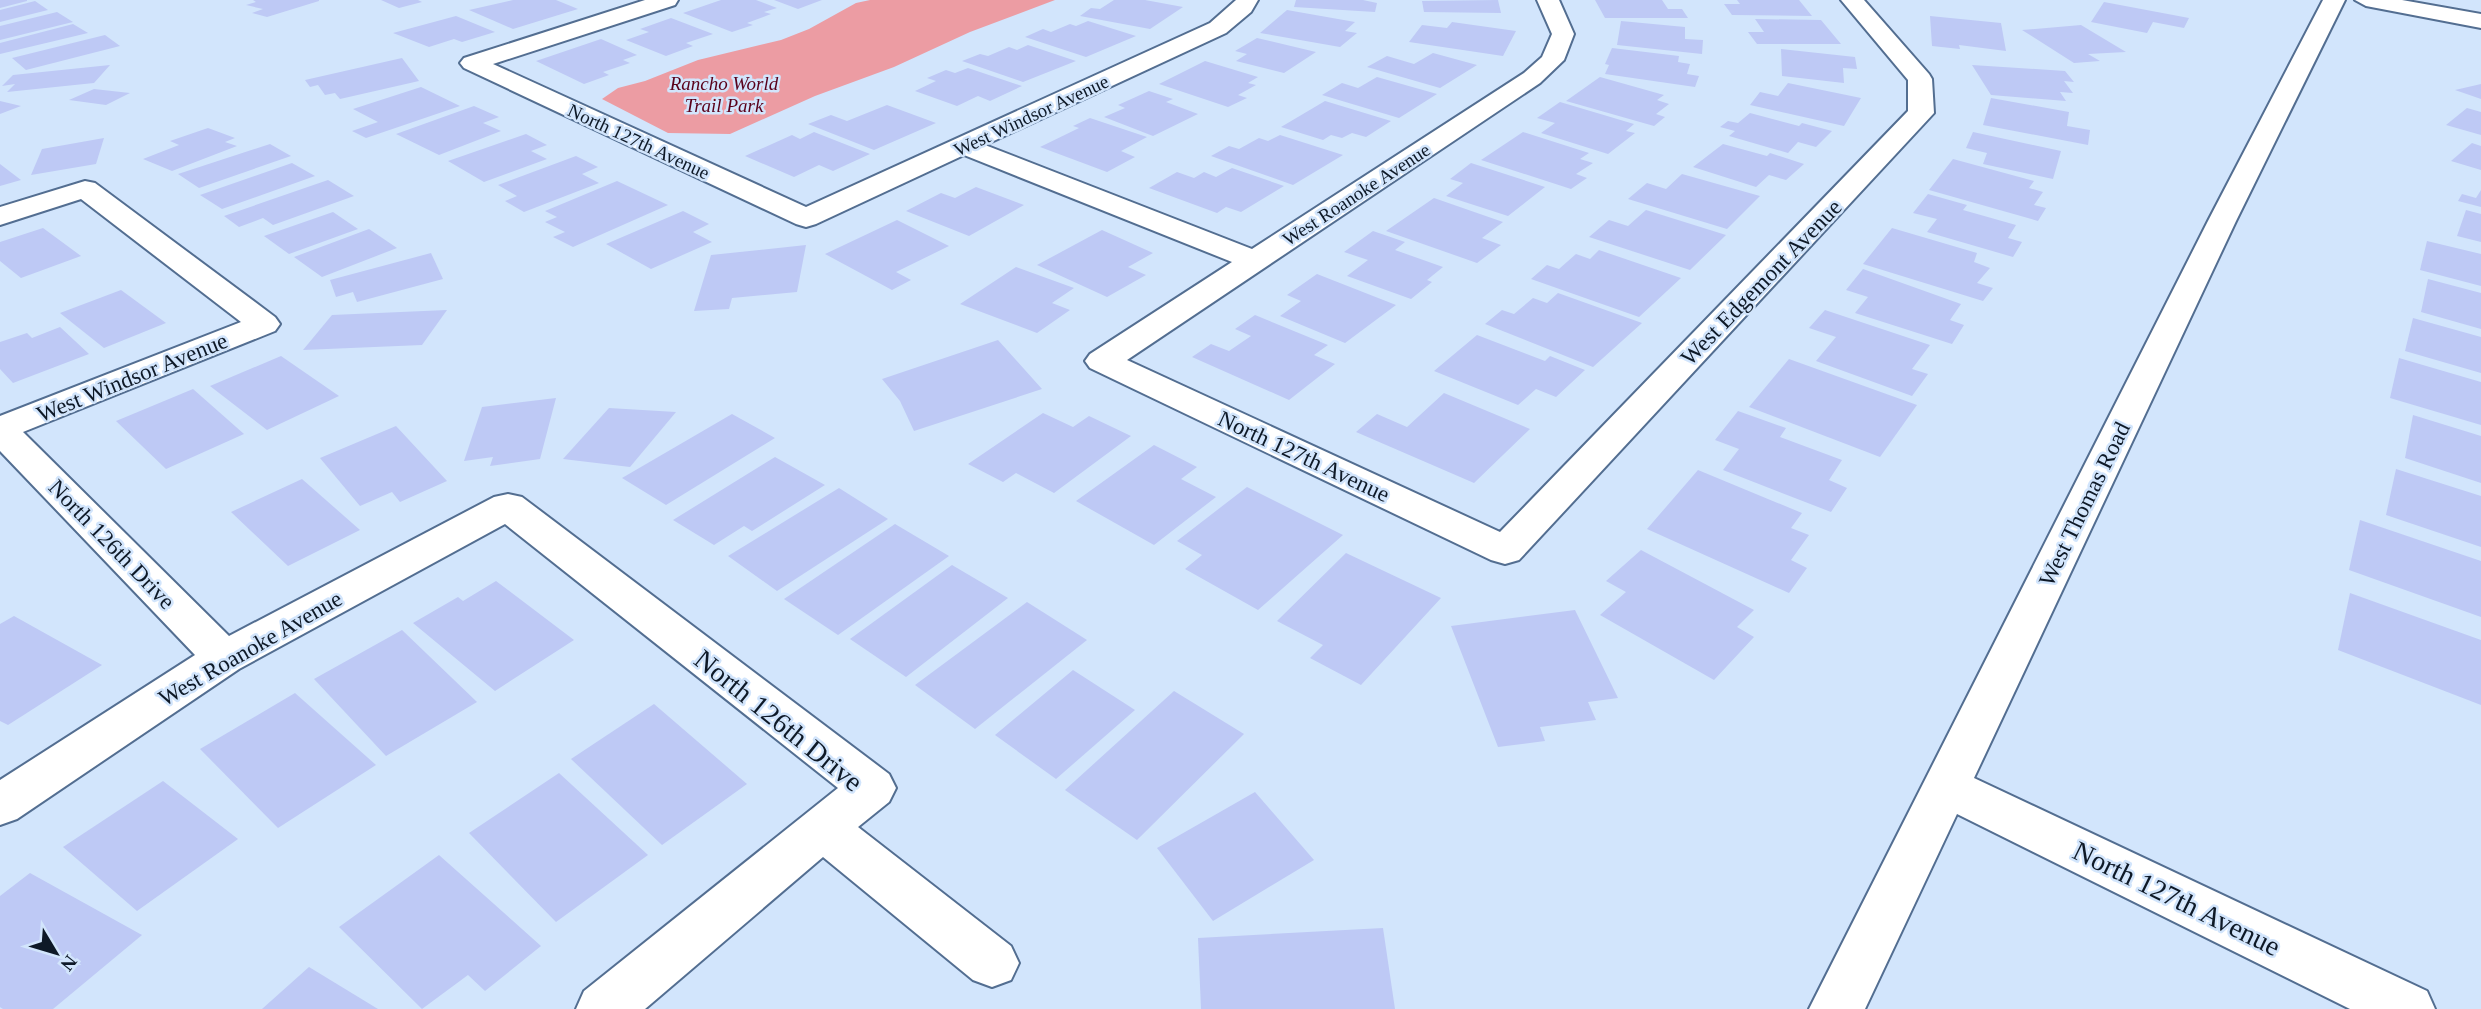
<svg xmlns="http://www.w3.org/2000/svg" width="2481" height="1009" font-family="'Times New Roman',serif">
<rect width="100%" height="100%" fill="#d2e5fc"/>
<path fill="#ec9ca3" d="M 870,0 L 1055,0 L 970,32 L 894,67 L 815,96 L 730,134 L 668,133 L 602,99 L 618,88 L 645,81 L 698,60 L 781,40 L 809,29 L 856,3 Z"/>
<g fill="#bec9f5">
<path d="M 0,0 L 27,0 L 27,1 L 0,8 Z"/>
<path d="M 253,0 L 319,0 L 319,1 L 267,17 L 252,13 L 263,9 L 246,5 L 256,2 Z"/>
<path d="M 381,0 L 418,0 L 422,2 L 399,8 Z"/>
<path d="M 513,0 L 556,0 L 578,9 L 513,29 L 469,10 Z"/>
<path d="M 721,0 L 756,0 L 777,8 L 764,12 L 771,14 L 747,23 L 753,25 L 732,32 L 683,13 Z"/>
<path d="M 774,0 L 822,0 L 798,9 Z"/>
<path d="M 1114,0 L 1145,0 L 1183,7 L 1150,29 L 1080,16 L 1091,8 L 1100,9 Z"/>
<path d="M 1296,0 L 1363,0 L 1377,3 L 1375,12 L 1294,7 Z"/>
<path d="M 1498,0 L 1501,13 L 1424,12 L 1422,1 Z"/>
<path d="M 1595,0 L 1662,0 L 1668,9 L 1682,9 L 1688,18 L 1605,18 Z"/>
<path d="M 1737,0 L 1799,0 L 1812,16 L 1732,15 L 1724,4 L 1740,4 Z"/>
<path d="M 35,1 L 48,10 L 0,22 L 0,10 Z"/>
<path d="M 2104,2 L 2189,18 L 2184,28 L 2153,22 L 2147,33 L 2091,22 Z"/>
<path d="M 1287,10 L 1355,22 L 1345,31 L 1357,33 L 1340,47 L 1260,33 Z"/>
<path d="M 57,12 L 73,22 L 0,40 L 0,26 Z"/>
<path d="M 456,16 L 495,32 L 462,42 L 454,39 L 429,47 L 393,33 Z"/>
<path d="M 1930,16 L 2001,23 L 2006,51 L 1959,45 L 1960,49 L 1932,46 Z"/>
<path d="M 671,18 L 713,34 L 686,43 L 693,46 L 666,56 L 626,40 L 649,32 L 640,29 Z"/>
<path d="M 1755,19 L 1821,20 L 1841,44 L 1757,44 L 1748,32 L 1764,32 Z"/>
<path d="M 1088,21 L 1136,36 L 1086,57 L 1025,37 L 1043,29 L 1051,32 L 1070,24 L 1076,26 Z"/>
<path d="M 1621,21 L 1685,27 L 1685,39 L 1703,40 L 1702,54 L 1617,45 Z"/>
<path d="M 1452,22 L 1516,31 L 1503,56 L 1409,42 L 1422,25 L 1447,28 Z"/>
<path d="M 73,24 L 88,33 L 0,54 L 0,43 Z"/>
<path d="M 2081,25 L 2126,52 L 2088,54 L 2100,61 L 2074,63 L 2022,30 Z"/>
<path d="M 105,35 L 120,46 L 26,70 L 12,58 Z"/>
<path d="M 1257,38 L 1316,52 L 1284,73 L 1236,61 L 1247,54 L 1235,51 Z"/>
<path d="M 601,39 L 637,55 L 623,60 L 630,63 L 603,72 L 609,75 L 584,84 L 536,61 Z"/>
<path d="M 1028,45 L 1076,61 L 1023,82 L 962,61 L 980,54 L 988,56 L 1009,47 L 1017,50 Z"/>
<path d="M 1612,48 L 1679,56 L 1678,62 L 1690,64 L 1687,74 L 1699,76 L 1695,87 L 1605,74 L 1609,65 L 1605,64 Z"/>
<path d="M 1781,49 L 1855,57 L 1857,69 L 1843,68 L 1844,83 L 1782,76 Z"/>
<path d="M 1433,53 L 1477,65 L 1440,88 L 1367,67 L 1387,56 L 1414,64 Z"/>
<path d="M 402,58 L 419,81 L 340,99 L 335,93 L 325,95 L 318,85 L 310,87 L 305,80 Z"/>
<path d="M 1205,61 L 1258,77 L 1248,83 L 1256,85 L 1238,95 L 1247,98 L 1228,107 L 1159,84 Z"/>
<path d="M 110,65 L 94,83 L 7,92 L 15,84 L 2,86 L 13,75 Z"/>
<path d="M 1972,65 L 2065,71 L 2074,82 L 2064,81 L 2073,93 L 2060,92 L 2066,101 L 1991,95 Z"/>
<path d="M 968,68 L 1022,86 L 990,101 L 978,96 L 957,106 L 915,91 L 936,81 L 927,78 L 946,70 L 955,73 Z"/>
<path d="M 1377,77 L 1437,94 L 1399,118 L 1322,95 L 1342,83 L 1358,88 Z"/>
<path d="M 1600,77 L 1664,95 L 1657,100 L 1669,104 L 1656,114 L 1665,117 L 1654,126 L 1566,101 Z"/>
<path d="M 1788,83 L 1861,98 L 1844,126 L 1750,105 L 1760,92 L 1778,96 Z"/>
<path d="M 2481,84 L 2481,99 L 2455,90 Z"/>
<path d="M 421,87 L 460,106 L 366,138 L 352,131 L 378,122 L 353,109 Z"/>
<path d="M 94,89 L 130,93 L 106,105 L 69,100 Z"/>
<path d="M 1149,91 L 1173,99 L 1166,102 L 1198,114 L 1153,136 L 1104,117 L 1125,108 L 1118,105 Z"/>
<path d="M 1991,98 L 2069,112 L 2067,126 L 2090,130 L 2088,145 L 1983,125 Z"/>
<path d="M 0,101 L 21,106 L 0,114 Z"/>
<path d="M 1325,101 L 1391,121 L 1366,137 L 1352,133 L 1342,138 L 1331,135 L 1323,140 L 1281,127 Z"/>
<path d="M 1560,102 L 1634,124 L 1626,131 L 1635,133 L 1608,154 L 1541,133 L 1555,123 L 1537,118 Z"/>
<path d="M 887,105 L 936,123 L 874,150 L 808,124 L 831,115 L 847,121 Z"/>
<path d="M 474,106 L 499,117 L 483,123 L 501,131 L 439,155 L 396,134 Z"/>
<path d="M 2467,108 L 2481,112 L 2481,135 L 2446,125 Z"/>
<path d="M 1750,113 L 1799,126 L 1802,123 L 1832,131 L 1816,147 L 1798,142 L 1788,153 L 1729,136 L 1735,131 L 1720,127 L 1728,121 L 1738,123 Z"/>
<path d="M 1090,118 L 1147,137 L 1121,151 L 1135,157 L 1107,172 L 1040,147 L 1079,128 L 1073,126 Z"/>
<path d="M 208,128 L 235,138 L 225,142 L 237,146 L 172,171 L 143,159 L 179,145 L 170,141 Z"/>
<path d="M 814,132 L 870,154 L 833,171 L 819,165 L 794,177 L 745,156 L 792,135 L 800,139 Z"/>
<path d="M 1523,132 L 1589,153 L 1580,159 L 1593,163 L 1576,174 L 1587,178 L 1571,189 L 1481,160 Z"/>
<path d="M 1973,132 L 2061,151 L 2053,179 L 1983,164 L 1987,153 L 1966,148 Z"/>
<path d="M 526,134 L 547,145 L 531,151 L 547,159 L 484,182 L 448,161 Z"/>
<path d="M 1280,135 L 1343,155 L 1293,185 L 1211,156 L 1229,146 L 1239,149 L 1259,138 L 1268,141 Z"/>
<path d="M 104,138 L 96,164 L 31,175 L 42,149 Z"/>
<path d="M 2472,143 L 2481,146 L 2481,170 L 2451,161 Z"/>
<path d="M 270,144 L 291,156 L 199,188 L 178,174 Z"/>
<path d="M 1723,144 L 1767,156 L 1770,153 L 1804,164 L 1786,180 L 1769,175 L 1756,187 L 1693,167 Z"/>
<path d="M 576,156 L 598,167 L 582,174 L 599,183 L 524,212 L 505,201 L 517,196 L 498,185 Z"/>
<path d="M 1953,159 L 2034,181 L 2029,188 L 2043,192 L 2034,205 L 2046,208 L 2038,221 L 1929,190 Z"/>
<path d="M 292,163 L 315,176 L 222,209 L 200,195 Z"/>
<path d="M 1471,163 L 1545,187 L 1508,216 L 1446,196 L 1463,183 L 1450,179 Z"/>
<path d="M 0,164 L 21,180 L 0,186 Z"/>
<path d="M 1232,168 L 1284,186 L 1241,212 L 1226,207 L 1217,213 L 1149,188 L 1177,172 L 1194,178 L 1204,172 L 1216,177 Z"/>
<path d="M 1682,174 L 1760,196 L 1727,229 L 1628,199 L 1647,183 L 1666,189 Z"/>
<path d="M 328,180 L 354,196 L 273,225 L 263,218 L 239,227 L 224,216 Z"/>
<path d="M 617,181 L 668,205 L 573,247 L 553,237 L 565,232 L 545,222 L 557,217 L 545,211 Z"/>
<path d="M 976,187 L 1024,205 L 969,236 L 906,211 L 941,193 L 955,198 Z"/>
<path d="M 2481,190 L 2481,207 L 2458,201 L 2462,194 L 2476,198 Z"/>
<path d="M 1928,194 L 1967,205 L 1963,210 L 2016,225 L 2008,238 L 2022,242 L 2013,257 L 1927,232 L 1937,219 L 1913,213 Z"/>
<path d="M 1434,198 L 1503,222 L 1482,238 L 1501,245 L 1477,263 L 1386,231 Z"/>
<path d="M 1646,210 L 1726,235 L 1690,270 L 1589,237 L 1609,220 L 1628,226 Z"/>
<path d="M 2466,210 L 2481,214 L 2481,242 L 2457,236 Z"/>
<path d="M 683,211 L 709,224 L 693,232 L 712,242 L 651,269 L 606,244 Z"/>
<path d="M 333,212 L 358,229 L 289,254 L 264,236 Z"/>
<path d="M 897,220 L 949,246 L 896,272 L 911,280 L 892,290 L 825,254 Z"/>
<path d="M 43,228 L 81,256 L 21,278 L 0,261 L 0,242 Z"/>
<path d="M 1892,228 L 1977,253 L 1974,262 L 1990,268 L 1977,283 L 1993,288 L 1983,301 L 1863,264 Z"/>
<path d="M 369,229 L 397,248 L 322,277 L 294,257 Z"/>
<path d="M 1102,230 L 1153,253 L 1128,267 L 1146,275 L 1107,297 L 1037,265 Z"/>
<path d="M 1373,231 L 1405,242 L 1395,250 L 1443,267 L 1427,280 L 1432,282 L 1411,299 L 1347,276 L 1368,260 L 1344,252 Z"/>
<path d="M 2427,241 L 2481,254 L 2481,286 L 2420,270 Z"/>
<path d="M 806,245 L 797,292 L 732,298 L 729,309 L 694,311 L 711,255 Z"/>
<path d="M 1599,250 L 1681,278 L 1639,317 L 1531,279 L 1547,265 L 1559,269 L 1576,254 L 1590,259 Z"/>
<path d="M 431,253 L 443,279 L 357,302 L 353,292 L 336,297 L 330,280 Z"/>
<path d="M 1016,267 L 1074,288 L 1052,303 L 1070,310 L 1037,333 L 960,304 Z"/>
<path d="M 1863,269 L 1961,304 L 1950,320 L 1964,325 L 1952,344 L 1855,313 L 1868,297 L 1846,290 Z"/>
<path d="M 1317,274 L 1396,305 L 1345,343 L 1280,316 L 1301,301 L 1287,295 Z"/>
<path d="M 2428,279 L 2481,293 L 2481,329 L 2421,312 Z"/>
<path d="M 121,290 L 166,323 L 104,348 L 60,313 Z"/>
<path d="M 1558,293 L 1642,323 L 1593,367 L 1485,324 L 1502,310 L 1514,314 L 1533,298 L 1547,303 Z"/>
<path d="M 447,310 L 422,345 L 303,350 L 332,315 Z"/>
<path d="M 1825,310 L 1930,345 L 1912,369 L 1928,374 L 1912,396 L 1816,361 L 1836,337 L 1809,328 Z"/>
<path d="M 1255,315 L 1328,345 L 1314,355 L 1335,364 L 1289,400 L 1192,357 L 1211,344 L 1229,351 L 1251,336 L 1235,329 Z"/>
<path d="M 2413,318 L 2481,337 L 2481,373 L 2405,351 Z"/>
<path d="M 60,327 L 89,354 L 13,383 L 0,369 L 0,342 L 27,333 L 32,338 Z"/>
<path d="M 1477,335 L 1545,361 L 1550,356 L 1585,370 L 1556,397 L 1536,389 L 1518,405 L 1434,371 Z"/>
<path d="M 998,340 L 1042,389 L 914,431 L 900,401 L 882,379 Z"/>
<path d="M 281,356 L 339,396 L 267,430 L 210,386 Z"/>
<path d="M 2399,358 L 2481,382 L 2481,425 L 2390,398 Z"/>
<path d="M 1789,359 L 1917,405 L 1880,457 L 1749,407 Z"/>
<path d="M 193,389 L 244,434 L 166,469 L 116,421 Z"/>
<path d="M 1444,393 L 1530,429 L 1474,483 L 1356,432 L 1377,414 L 1407,427 Z"/>
<path d="M 556,398 L 540,459 L 490,466 L 493,457 L 464,461 L 482,407 Z"/>
<path d="M 609,408 L 676,412 L 630,467 L 563,459 Z"/>
<path d="M 1738,411 L 1786,428 L 1780,437 L 1842,460 L 1829,480 L 1847,488 L 1831,512 L 1723,470 L 1739,449 L 1715,440 Z"/>
<path d="M 1043,413 L 1073,427 L 1089,416 L 1131,436 L 1054,493 L 1016,473 L 1003,482 L 968,464 Z"/>
<path d="M 732,414 L 775,438 L 666,505 L 622,478 Z"/>
<path d="M 2413,415 L 2481,436 L 2481,483 L 2405,458 Z"/>
<path d="M 396,426 L 447,481 L 400,502 L 392,492 L 360,506 L 320,458 Z"/>
<path d="M 1154,445 L 1197,467 L 1181,479 L 1216,497 L 1154,545 L 1076,501 Z"/>
<path d="M 775,457 L 825,485 L 752,531 L 744,526 L 714,545 L 673,520 Z"/>
<path d="M 2396,469 L 2481,496 L 2481,547 L 2386,515 Z"/>
<path d="M 1698,470 L 1802,513 L 1791,528 L 1809,535 L 1791,560 L 1807,568 L 1789,593 L 1647,529 Z"/>
<path d="M 302,479 L 360,530 L 288,566 L 231,512 Z"/>
<path d="M 1247,487 L 1343,535 L 1258,610 L 1185,569 L 1202,555 L 1177,541 Z"/>
<path d="M 839,488 L 888,519 L 777,591 L 728,556 Z"/>
<path d="M 2360,520 L 2481,561 L 2481,617 L 2349,570 Z"/>
<path d="M 895,524 L 949,556 L 838,635 L 784,599 Z"/>
<path d="M 1641,550 L 1754,610 L 1737,627 L 1754,637 L 1714,680 L 1600,615 L 1626,592 L 1606,581 Z"/>
<path d="M 1346,553 L 1441,598 L 1361,685 L 1310,658 L 1323,645 L 1277,621 Z"/>
<path d="M 952,565 L 1008,598 L 906,677 L 850,639 Z"/>
<path d="M 496,581 L 574,640 L 495,691 L 413,623 L 458,597 L 463,601 Z"/>
<path d="M 2350,593 L 2481,640 L 2481,705 L 2338,650 Z"/>
<path d="M 1027,602 L 1087,640 L 975,729 L 915,685 Z"/>
<path d="M 1575,610 L 1618,698 L 1588,702 L 1596,720 L 1540,727 L 1545,741 L 1498,747 L 1451,626 Z"/>
<path d="M 14,616 L 102,665 L 8,725 L 0,721 L 0,624 Z"/>
<path d="M 402,630 L 477,702 L 386,756 L 314,679 Z"/>
<path d="M 1073,670 L 1135,710 L 1056,779 L 995,735 Z"/>
<path d="M 1174,691 L 1244,734 L 1137,840 L 1065,790 Z"/>
<path d="M 295,693 L 376,765 L 278,828 L 200,749 Z"/>
<path d="M 654,704 L 747,784 L 662,845 L 571,759 Z"/>
<path d="M 559,773 L 648,855 L 556,922 L 469,833 Z"/>
<path d="M 163,781 L 238,839 L 137,911 L 63,847 Z"/>
<path d="M 1255,792 L 1314,860 L 1213,921 L 1157,848 Z"/>
<path d="M 439,855 L 541,946 L 485,991 L 468,975 L 422,1009 L 339,927 Z"/>
<path d="M 30,873 L 142,935 L 53,1009 L 3,1009 L 0,1007 L 0,896 Z"/>
<path d="M 1383,928 L 1395,1009 L 1201,1009 L 1198,938 Z"/>
<path d="M 309,967 L 378,1009 L 262,1009 Z"/>
</g>
<g fill="none" stroke-linecap="round" stroke-linejoin="round">
<defs>
<g id="minor">
<path d="M 645,0 L 678,0 L 675,5 L 493,64 L 806,207 L 1210,23 L 1236,0 L 1258,0 L 1251,12 L 1226,33 L 985,145 L 1252,249 L 1524,73 L 1542,57 L 1552,34 L 1537,0 L 1559,0 L 1574,34 L 1564,60 L 1540,83 L 1127,360 L 1500,532 L 1908,111 L 1908,80 L 1841,0 L 1864,0 L 1929,74 L 1932,79 L 1934,113 L 1519,560 L 1505,564 L 1491,560 L 1090,368 L 1085,361 L 1090,354 L 1232,262 L 964,155 L 816,224 L 806,227 L 796,224 L 464,68 L 460,63 L 464,58 Z"/>
<path d="M 2323,0 L 2345,0 L 2236,221 L 1974,778 L 2427,991 L 2435,1009 L 2350,1009 L 1957,814 L 1865,1009 L 1809,1009 L 2208,221 Z"/>
<path d="M 2355,0 L 2402,0 L 2481,14 L 2481,28 L 2366,6 Z"/>
<path d="M 85,181 L 95,183 L 275,317 L 280,324 L 275,331 L 23,432 L 229,636 L 494,497 L 508,494 L 522,497 L 889,774 L 896,788 L 889,802 L 858,827 L 1011,946 L 1019,963 L 1011,980 L 992,987 L 973,980 L 823,857 L 645,1009 L 576,1009 L 584,991 L 838,788 L 505,524 L 239,669 L 17,819 L 0,825 L 0,780 L 195,655 L 0,451 L 0,416 L 241,322 L 81,199 L 0,225 L 0,207 Z"/>
</g>
</defs>
<use href="#minor" stroke="#536e91" stroke-width="4"/>
<use href="#minor" fill="#fff" fill-rule="evenodd"/>
</g>
<g text-anchor="middle" stroke-width="5" stroke-linejoin="round" paint-order="stroke">
<g font-size="19" font-style="italic" fill="#59001a" stroke="#d2e5fc">
<text x="724" y="90">Rancho World<tspan x="724" dy="22">Trail Park</tspan></text>
</g>
<g font-size="19" fill="#0e1927" stroke="#d2e5fc">
<text transform="translate(1031 115) rotate(-25)" y="7">West Windsor Avenue</text>
<text transform="translate(639 141) rotate(25)" y="7">North 127th Avenue</text>
<text transform="translate(1356 194) rotate(-33)" y="7">West Roanoke Avenue</text>
</g>
<g font-size="23" fill="#0e1927" stroke="#d2e5fc">
<text transform="translate(1761 282) rotate(-46)" y="8">West Edgemont Avenue</text>
<text transform="translate(132 377) rotate(-22)" y="8">West Windsor Avenue</text>
<text transform="translate(1304 456) rotate(25)" y="8">North 127th Avenue</text>
<text transform="translate(2084 504) rotate(-64)" y="8">West Thomas Road</text>
<text transform="translate(112 544) rotate(46)" y="8">North 126th Drive</text>
<text transform="translate(250 648) rotate(-30)" y="8">West Roanoke Avenue</text>
</g>
<g font-size="28" fill="#0e1927" stroke="#d2e5fc">
<text transform="translate(779 720) rotate(39)" y="10">North 126th Drive</text>
<text transform="translate(2177 898) rotate(26)" y="10">North 127th Avenue</text>
</g>
</g>
<g transform="translate(56 953) rotate(128)" stroke="#d2e5fc" stroke-width="5" paint-order="stroke">
<path d="M0-5L12 26L0 18L-12 26Z" fill="#0e1927"/>
<text y="-10" font-size="19" font-weight="bold" text-anchor="middle" fill="#0e1927">N</text>
</g>
</svg>
